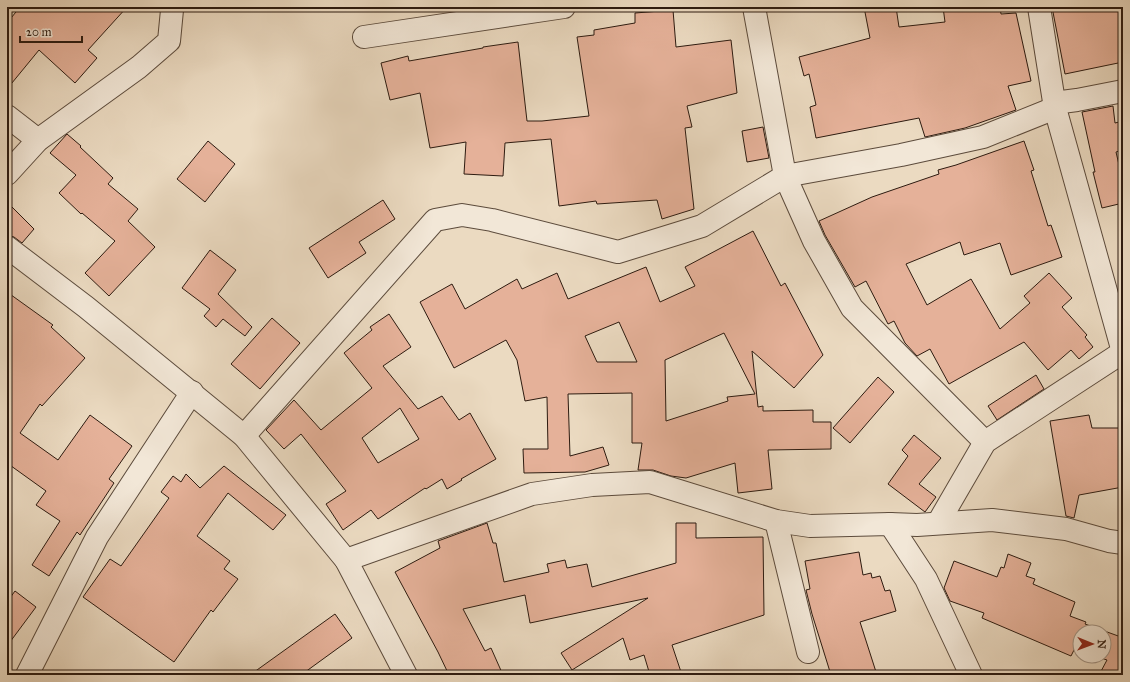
<svg xmlns="http://www.w3.org/2000/svg" width="1130" height="682" font-family="'IM FELL Great Primer',serif">
<rect width="100%" height="100%" fill="#ebdac1"/>
<filter id="stains"><feTurbulence type="fractalNoise" baseFrequency=".005" numOctaves="4"/><feColorMatrix values="0 0 0 0 .2 0 0 0 0 .09 0 0 0 0 .02 0 0 0 .5 -.17"/></filter>
<radialGradient id="worn" r=".72"><stop offset=".6" stop-color="#630" stop-opacity="0"/><stop offset="1" stop-color="#630" stop-opacity=".3"/></radialGradient>
<g fill="#e5b199" stroke="#2d1b10" fill-rule="evenodd">
<path d="M 20,7 L 127,7 L 88,50 L 97,58 L 75,83 L 39,50 L 7,89 L 7,23 Z"/>
<path d="M 864,7 L 896,7 L 899,27 L 945,22 L 943,7 L 1000,7 L 1001,14 L 1016,13 L 1031,81 L 1008,86 L 1016,110 L 965,128 L 925,137 L 919,118 L 816,138 L 810,107 L 816,105 L 809,74 L 804,76 L 799,57 L 870,38 Z"/>
<path d="M 1052,7 L 1123,7 L 1123,62 L 1065,74 Z"/>
<path d="M 673,10 L 676,47 L 731,40 L 737,93 L 687,106 L 692,127 L 685,128 L 694,209 L 662,219 L 657,200 L 597,204 L 596,201 L 559,206 L 551,139 L 505,143 L 503,176 L 464,174 L 466,142 L 430,148 L 420,93 L 390,100 L 381,63 L 408,56 L 409,61 L 483,48 L 483,47 L 518,42 L 527,121 L 542,121 L 589,116 L 577,37 L 594,35 L 594,30 L 635,23 L 635,13 Z"/>
<path d="M 1113,106 L 1115,123 L 1123,121 L 1123,150 L 1116,152 L 1123,182 L 1123,203 L 1102,208 L 1093,172 L 1095,172 L 1082,112 Z"/>
<path d="M 763,127 L 769,158 L 747,162 L 742,131 Z"/>
<path d="M 67,134 L 81,146 L 80,147 L 113,178 L 108,184 L 138,209 L 128,221 L 155,247 L 109,296 L 85,273 L 115,241 L 82,213 L 81,214 L 59,193 L 76,175 L 50,153 Z"/>
<path d="M 208,141 L 235,164 L 205,202 L 177,179 Z"/>
<path d="M 1024,141 L 1034,170 L 1031,171 L 1048,226 L 1051,225 L 1062,257 L 1011,275 L 1000,243 L 964,255 L 960,242 L 906,264 L 927,305 L 971,279 L 1000,329 L 1030,303 L 1024,296 L 1049,273 L 1072,298 L 1062,307 L 1087,335 L 1085,337 L 1093,347 L 1079,359 L 1071,350 L 1048,370 L 1024,342 L 949,384 L 930,349 L 917,356 L 905,343 L 894,321 L 888,324 L 866,281 L 855,287 L 825,235 L 819,221 L 872,197 L 939,174 L 938,170 L 956,165 Z"/>
<path d="M 383,200 L 395,219 L 359,242 L 366,253 L 328,278 L 309,248 Z"/>
<path d="M 7,202 L 34,229 L 22,243 L 14,237 L 7,235 Z"/>
<path d="M 753,231 L 781,286 L 785,283 L 823,355 L 794,388 L 752,351 L 758,407 L 763,406 L 763,411 L 813,410 L 813,422 L 831,422 L 831,449 L 768,450 L 772,489 L 738,493 L 735,463 L 686,478 L 671,476 L 653,470 L 638,470 L 642,443 L 632,443 L 632,393 L 568,394 L 570,456 L 603,447 L 609,465 L 585,472 L 524,473 L 523,449 L 548,449 L 547,397 L 525,401 L 517,360 L 506,340 L 454,368 L 420,302 L 452,284 L 465,309 L 517,279 L 522,289 L 557,273 L 568,299 L 646,267 L 660,302 L 695,286 L 685,267 ZM 619,322 L 637,362 L 597,362 L 585,336 ZM 724,333 L 755,394 L 727,397 L 728,401 L 666,421 L 665,360 Z"/>
<path d="M 210,250 L 236,270 L 218,294 L 252,327 L 245,336 L 223,319 L 216,327 L 204,316 L 210,309 L 182,288 Z"/>
<path d="M 7,292 L 53,325 L 51,327 L 85,358 L 42,406 L 40,404 L 20,433 L 58,460 L 90,415 L 132,446 L 109,479 L 114,483 L 80,535 L 77,532 L 49,576 L 32,565 L 60,521 L 36,505 L 46,491 L 7,463 Z"/>
<path d="M 389,314 L 411,347 L 383,366 L 418,409 L 442,396 L 459,420 L 470,413 L 496,459 L 461,479 L 462,480 L 447,489 L 442,479 L 426,489 L 425,488 L 378,519 L 371,510 L 343,530 L 326,504 L 346,491 L 301,434 L 284,449 L 266,430 L 294,400 L 321,430 L 372,388 L 344,353 L 372,330 L 370,327 ZM 400,408 L 419,439 L 378,463 L 362,438 Z"/>
<path d="M 272,318 L 300,343 L 260,389 L 231,364 Z"/>
<path d="M 1036,375 L 1044,389 L 997,420 L 988,406 Z"/>
<path d="M 878,377 L 894,392 L 850,443 L 833,428 Z"/>
<path d="M 1089,415 L 1092,428 L 1123,428 L 1123,487 L 1079,495 L 1074,518 L 1066,516 L 1050,421 Z"/>
<path d="M 914,435 L 941,458 L 919,484 L 936,497 L 925,512 L 888,484 L 908,456 L 902,450 Z"/>
<path d="M 224,466 L 286,515 L 273,530 L 228,493 L 197,536 L 230,561 L 224,569 L 238,579 L 213,612 L 211,610 L 174,662 L 83,597 L 110,559 L 121,566 L 169,498 L 161,492 L 173,476 L 181,482 L 186,474 L 200,488 Z"/>
<path d="M 487,523 L 493,543 L 496,543 L 504,582 L 549,572 L 547,564 L 565,560 L 567,568 L 587,564 L 592,587 L 676,563 L 676,523 L 696,523 L 696,538 L 763,537 L 764,615 L 672,645 L 682,675 L 650,675 L 644,655 L 630,660 L 623,638 L 572,670 L 561,653 L 648,598 L 530,623 L 525,595 L 463,609 L 485,651 L 491,648 L 503,675 L 449,675 L 438,652 L 395,572 L 440,548 L 438,541 Z"/>
<path d="M 859,552 L 863,575 L 871,573 L 872,578 L 880,576 L 885,591 L 890,590 L 896,611 L 860,622 L 877,675 L 831,675 L 812,614 L 806,590 L 810,589 L 805,561 Z"/>
<path d="M 1008,554 L 1031,563 L 1026,576 L 1035,579 L 1033,584 L 1075,602 L 1070,616 L 1086,622 L 1085,624 L 1121,637 L 1123,634 L 1123,675 L 1099,675 L 1107,660 L 1095,656 L 1104,656 L 1104,632 L 1080,632 L 1080,650 L 1075,648 L 1071,656 L 982,618 L 984,613 L 950,601 L 944,588 L 954,561 L 997,577 L 1001,567 L 1004,568 Z"/>
<path d="M 15,591 L 36,607 L 7,646 L 7,602 Z"/>
<path d="M 335,614 L 352,638 L 301,675 L 250,675 Z"/>
</g>
<g fill="none" stroke-linecap="round" stroke-linejoin="round">
<defs>
<g id="minor">
<path d="M 754,7 L 785,176 L 814,241 L 852,308 L 985,442"/>
<path d="M 1039,7 L 1055,108 L 1123,352"/>
<path d="M 364,37 L 564,7"/>
<path d="M 1054,103 L 1077,100 L 1123,91"/>
<path d="M 7,116 L 38,140"/>
<path d="M 7,174 L 38,140 L 139,67 L 169,41 L 172,10 L 171,7"/>
<path d="M 7,247 L 86,307 L 244,436 L 346,560 L 406,675"/>
<path d="M 244,436 L 435,220 L 462,215 L 492,220 L 618,252 L 702,226 L 785,176 L 901,155 L 983,137 L 1055,108"/>
<path d="M 776,521 L 808,652"/>
<path d="M 938,523 L 985,442 L 1123,352"/>
<path d="M 890,524 L 926,579 L 971,675"/>
<path d="M 346,560 L 532,494 L 592,485 L 650,482 L 776,521 L 810,526 L 890,524 L 917,525 L 992,520 L 1066,529 L 1109,541 L 1123,543"/>
<path d="M 27,675 L 97,537 L 192,392"/>
</g>
</defs>
<use href="#minor" stroke="#5c4b3c" stroke-width="24"/>
<use href="#minor" stroke="#f2e7d7" stroke-width="22"/>
</g>
<rect width="1130" height="682" fill="none" stroke="#ebdac1" stroke-width="24"/>
<rect x="8" y="8" width="1114" height="666" fill="none" stroke="#2d1b10" stroke-width="2"/>
<rect x="12" y="12" width="1106" height="658" fill="none" stroke="#2d1b10"/>
<g transform="translate(1092 644) rotate(91)"><circle r="19" fill="#f2e7d7" stroke="#a39587"/>
<path d="M0-3L7 15L0 10L-7 15Z" fill="#8f2418"/>
<text y="-6" font-size="11" font-weight="bold" text-anchor="middle" fill="#2d1b10">N</text>
</g>
<path d="M20 36v6h62v-6" fill="none" stroke="#2d1b10" stroke-width="2"/>
<text x="26" y="36" font-size="12" fill="#2d1b10" stroke="#f2e7d7" stroke-width="3" paint-order="stroke">20 m</text>
<rect width="100%" height="100%" filter="url(#stains)"/>
<rect width="100%" height="100%" fill="url(#worn)"/>
</svg>
